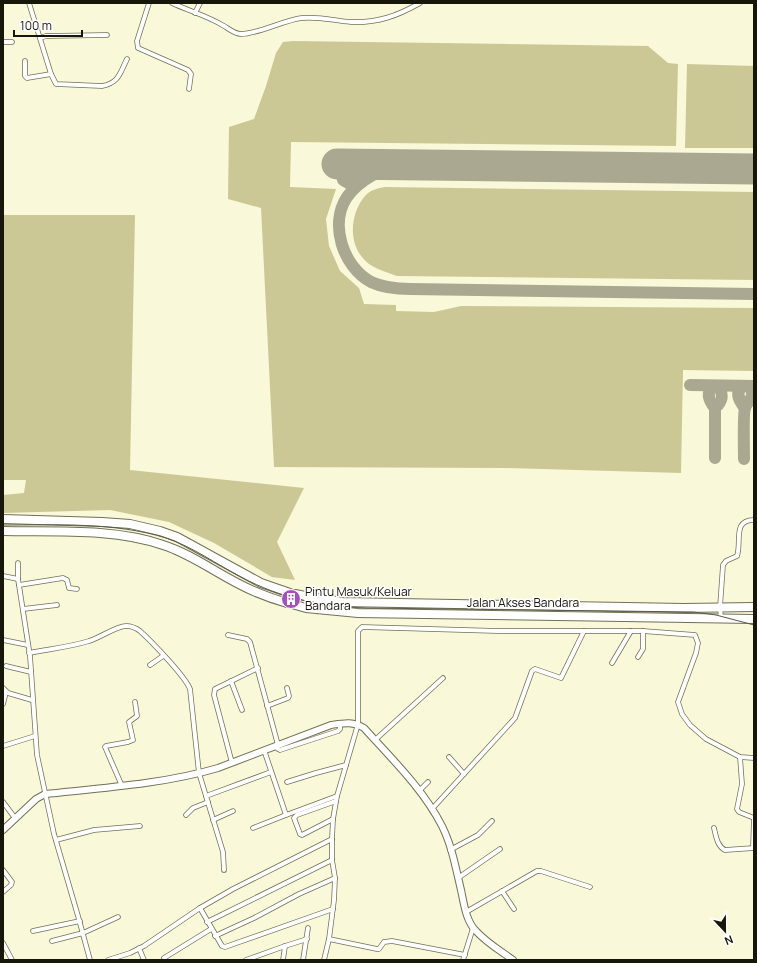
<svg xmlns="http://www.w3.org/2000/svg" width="757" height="963" font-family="Manrope,sans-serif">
<rect width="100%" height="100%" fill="#f9f8d8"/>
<g fill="#cbc895">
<path d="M 293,41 L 648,46 L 668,63 L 678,64 L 676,146 L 291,142 L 290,187 L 336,189 L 326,219 L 329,246 L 340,271 L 359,288 L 364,304 L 396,305 L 396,311 L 434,312 L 461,306 L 754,308 L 754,371 L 683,370 L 681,473 L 505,468 L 274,467 L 261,208 L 228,199 L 229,127 L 254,119 L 266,86 L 276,53 L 283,42 Z"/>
<path d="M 687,64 L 754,66 L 754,148 L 685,148 Z"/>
<path d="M 385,187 L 754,192 L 754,280 L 397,276 C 384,271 370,268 362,257 C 348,240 351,212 365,196 C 370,190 378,188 385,187 Z"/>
<path d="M 135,215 L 130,470 L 304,488 L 277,542 L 295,580 L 272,577 L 214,543 L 169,522 L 110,510 L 3,513 L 3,495 L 24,493 L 26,480 L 3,480 L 3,215 Z"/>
</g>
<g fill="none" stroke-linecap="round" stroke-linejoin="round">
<g stroke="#aaa890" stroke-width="12">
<path d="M 401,165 C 382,168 359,180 347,197 C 329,224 343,267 371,282 C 384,288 396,289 410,289 L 754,294"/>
<path d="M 359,184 L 352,185 L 343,180 L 342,170 L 343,160 C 352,153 366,155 373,164"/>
<path d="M 690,385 L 754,386"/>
<path d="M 712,386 C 706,394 709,401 715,408"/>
<path d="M 742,386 C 735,393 739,401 745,408"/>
<path d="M 715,458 L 715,408 C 723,401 724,395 718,386"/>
<path d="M 744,459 C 744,451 743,413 745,408 C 748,399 757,398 749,386"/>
</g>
<path stroke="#aaa890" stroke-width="31" d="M 337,164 L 754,169"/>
<defs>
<g id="street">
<path d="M 29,3 L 51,74 L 56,84 L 102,86 C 119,83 120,73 127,59"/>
<path d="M 149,3 L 137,41 L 138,48 L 188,70 L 191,74 L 189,89"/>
<path d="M 172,3 C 189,11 208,16 224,26 C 229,29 235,34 241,34 C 258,34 284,20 302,18 C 319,16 335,21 351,22 C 378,23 397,16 420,3"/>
<path d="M 195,13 L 200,3"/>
<path d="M 40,38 L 46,36 L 107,35"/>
<path d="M 3,42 L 12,42"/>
<path d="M 25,61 L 25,76 L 27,78 L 51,74"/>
<path d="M 18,563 L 18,579 L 30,656 L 37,755 L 54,834 L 78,916 L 90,960"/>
<path d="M 3,576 L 18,579"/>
<path d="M 19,585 L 63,578 L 67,580 L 69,588 L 77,589"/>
<path d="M 23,609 L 57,605"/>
<path d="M 721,618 L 720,607 L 723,565 L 726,561 L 737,556 C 742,542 732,520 754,520"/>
<path d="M 228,635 L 247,639 L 250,642 L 278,745"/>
<path d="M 3,640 L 28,645"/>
<path d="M 29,653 C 49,649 70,647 89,641 C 100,638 116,626 126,626 C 131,626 136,628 140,631 C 151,641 185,676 190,689 L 199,773 L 223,852 L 224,870"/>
<path d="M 638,657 L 643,649 L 643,631"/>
<path d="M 612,663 L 631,631"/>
<path d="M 150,665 L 163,656"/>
<path d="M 6,666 L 31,672"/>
<path d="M 231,681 L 242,710"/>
<path d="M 3,688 L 8,693 L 32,700"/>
<path d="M 3,704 L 6,692"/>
<path d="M 267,706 L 288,698 L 289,696 L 287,688"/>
<path d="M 375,740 L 443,678"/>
<path d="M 3,746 L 35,736"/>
<path d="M 275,746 L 278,749 L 280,750 L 338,731 L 340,729 L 340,723"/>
<path d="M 264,750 L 286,815 L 337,796"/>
<path d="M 449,757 L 464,774"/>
<path d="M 740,757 L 742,784 L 737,809 L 739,812 L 754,818 L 753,848"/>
<path d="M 232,763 L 214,695 L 215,689 L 258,668"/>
<path d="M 287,782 L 316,773 L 346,765"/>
<path d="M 122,786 L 105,747 L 106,746 L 128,742 L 133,740 L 129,722 L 137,716 L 135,702"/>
<path d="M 419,791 L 428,782"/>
<path d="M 206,796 L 271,772"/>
<path d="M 3,802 L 15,818"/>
<path d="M 432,809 L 515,718 L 532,671 L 535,669 L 561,678 L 584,631"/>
<path d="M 186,815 L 193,808 L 208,802"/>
<path d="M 333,819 L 302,835 L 300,834 L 294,818 L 297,815 L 336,801"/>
<path d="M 213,820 L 233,811"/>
<path d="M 253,828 L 286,815"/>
<path d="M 714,828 C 716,836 717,846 725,850 L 754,848"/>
<path d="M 56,840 L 94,830 L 140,826"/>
<path d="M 450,850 L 478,835 L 492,821"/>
<path d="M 3,870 L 12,882 L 11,885 L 3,892"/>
<path d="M 458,878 L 500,849"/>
<path d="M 502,891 L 514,909"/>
<path d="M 200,908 L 222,946 L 225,947 L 333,909"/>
<path d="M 466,912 L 537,871 L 541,871 L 590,887"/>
<path d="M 207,922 L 332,860"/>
<path d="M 33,931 L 80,921"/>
<path d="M 215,936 L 254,918 L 299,894 L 335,878"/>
<path d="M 329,939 L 377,949 L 379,949 L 384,942 L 392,941 L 465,955"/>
<path d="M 52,941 L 83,933 L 118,917"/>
<path d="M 3,943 L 12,960"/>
<path d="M 139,948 L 144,960"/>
<path d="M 164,958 L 211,929"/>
<path d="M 108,960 L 130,953 L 144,946 L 200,908 L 233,889 L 332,839"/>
<path d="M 246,960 L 285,946 L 307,939"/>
<path d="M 283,960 L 285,946"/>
<path d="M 303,960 L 308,928"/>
<path d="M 324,960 L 329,939 L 334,900 L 335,878 L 332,860 L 332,839 L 333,819 L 337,796 L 358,724 L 358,631 L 362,627 L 498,631 L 643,631 L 695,635 L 698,643 L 696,653 L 678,702 L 682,714 L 690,725 L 706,739 L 740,757 L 754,758"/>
<path d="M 463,960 L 473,928"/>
</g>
<path id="secondary" d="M 3,830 L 36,799 L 45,794 C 102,788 164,784 218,768 L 331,725 C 344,723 353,721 364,728 C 392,759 423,789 442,826 C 452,846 456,869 461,890 C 464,904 466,922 477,932 C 487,943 501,951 513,960"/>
<g id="highway">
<path d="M 3,519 L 102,522 L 130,524 L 160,531 L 177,537 L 261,583 L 290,593"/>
<path d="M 3,531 C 54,532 115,528 163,545 C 191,554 213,571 239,584 C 254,592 270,598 287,603"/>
<path d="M 295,594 L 310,597 L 342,602 L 684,608 L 754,607"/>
<path d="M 292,604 L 306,608 L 358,613 L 754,619"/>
</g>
</defs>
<use href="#street" stroke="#727055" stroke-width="5.5"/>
<use href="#secondary" stroke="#727055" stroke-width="8"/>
<use href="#highway" stroke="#727055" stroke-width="10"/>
<use href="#street" stroke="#fff" stroke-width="4"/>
<use href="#secondary" stroke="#fff" stroke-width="6"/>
<use href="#highway" stroke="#fff" stroke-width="8"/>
<path stroke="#5a5948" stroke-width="1" d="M 3,525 C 56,525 115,522 166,538 C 193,547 216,564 241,577 C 282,599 321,606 366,608 L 694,612 L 716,615 L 754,625"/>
</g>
<defs>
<symbol id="building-disc" viewBox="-11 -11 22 22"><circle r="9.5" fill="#a650be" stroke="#fff"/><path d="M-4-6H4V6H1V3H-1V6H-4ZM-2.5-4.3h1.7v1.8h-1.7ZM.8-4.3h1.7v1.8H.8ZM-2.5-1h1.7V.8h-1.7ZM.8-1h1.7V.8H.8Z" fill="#fff"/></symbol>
</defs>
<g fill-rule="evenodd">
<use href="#building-disc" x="280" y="588" width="22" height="22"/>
</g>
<g text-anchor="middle" stroke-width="3" stroke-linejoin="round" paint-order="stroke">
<g font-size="12" fill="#17160b" stroke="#fff" text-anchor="start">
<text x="305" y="596">Pintu Masuk/Keluar<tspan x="305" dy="14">Bandara</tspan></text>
</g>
<g font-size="12" fill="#17160b" stroke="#fff">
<text x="523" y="607">Jalan Akses Bandara</text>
</g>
</g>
<rect width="757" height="963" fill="none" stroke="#17160b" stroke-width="8"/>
<g transform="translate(725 931) rotate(158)" stroke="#ffffff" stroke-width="3" paint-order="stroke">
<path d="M0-3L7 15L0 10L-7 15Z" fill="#17160b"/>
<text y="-6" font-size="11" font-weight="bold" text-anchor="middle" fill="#17160b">N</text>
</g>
<path d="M14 30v6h68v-6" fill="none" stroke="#17160b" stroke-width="2"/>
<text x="20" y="30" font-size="12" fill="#17160b" stroke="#ffffff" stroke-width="3" paint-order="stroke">100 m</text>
</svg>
